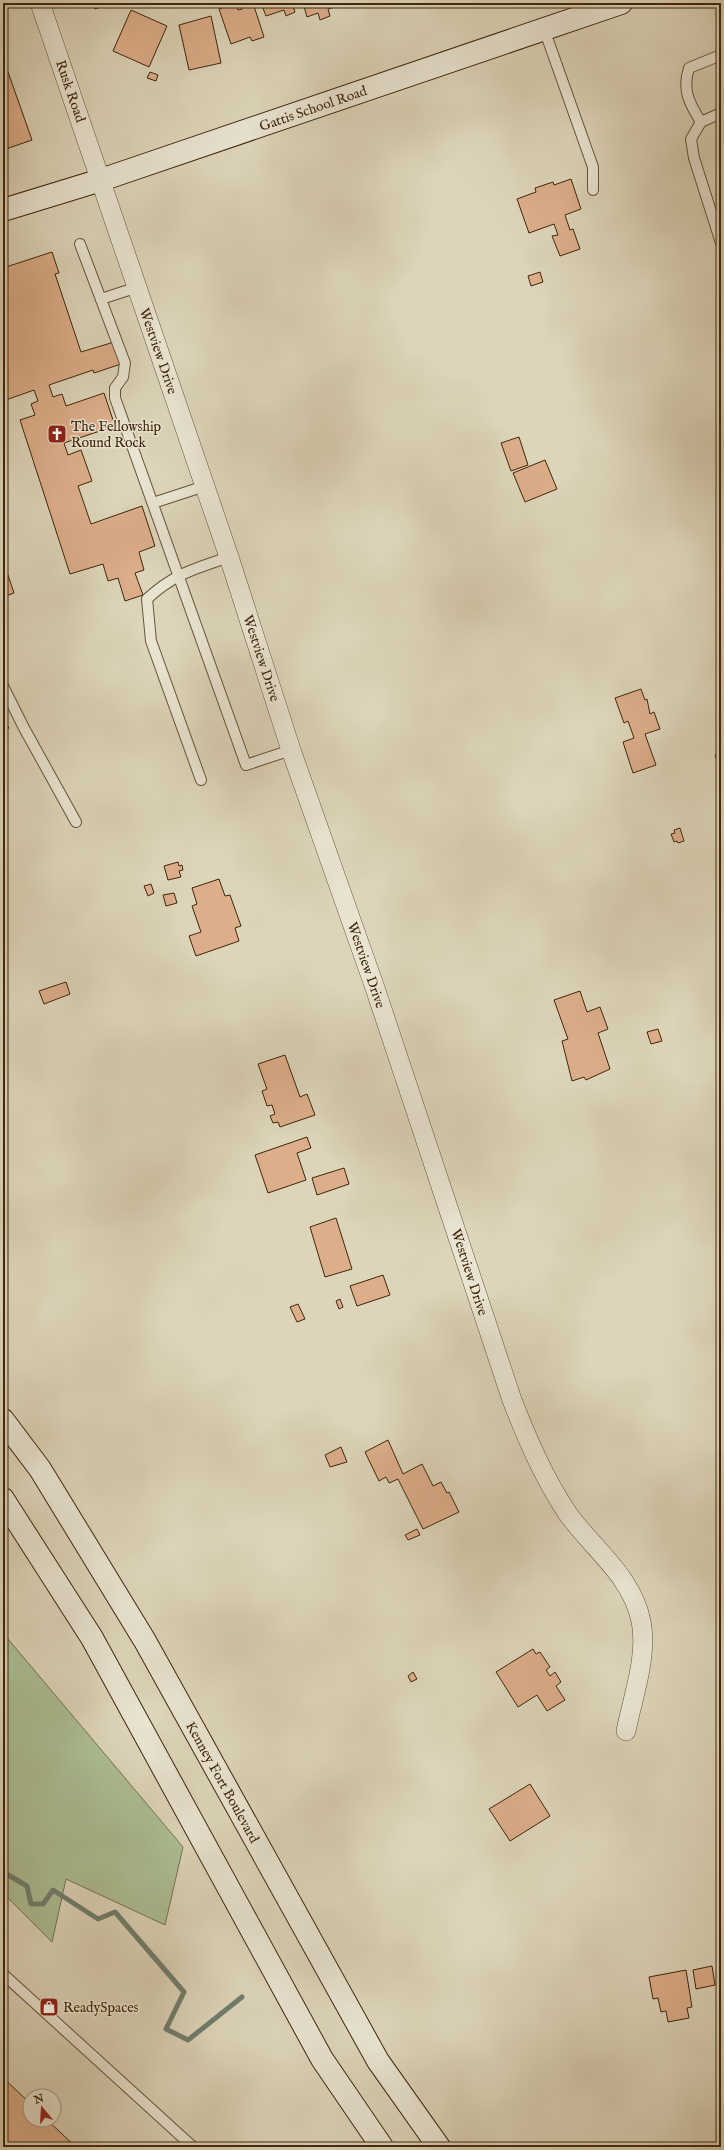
<svg xmlns="http://www.w3.org/2000/svg" width="724" height="2150" font-family="'IM FELL English',serif">
<rect width="100%" height="100%" fill="#ddd5ba"/>
<filter id="stains"><feTurbulence type="fractalNoise" baseFrequency=".005" numOctaves="4"/><feColorMatrix values="0 0 0 0 .2 0 0 0 0 .09 0 0 0 0 .02 0 0 0 .5 -.17"/></filter>
<radialGradient id="worn" r=".72"><stop offset=".6" stop-color="#630" stop-opacity="0"/><stop offset="1" stop-color="#630" stop-opacity=".3"/></radialGradient>
<path fill="#acbe94" stroke="#76724f" d="M 3,1633 L 183,1847 L 165,1925 L 66,1879 L 52,1942 L 3,1893 Z"/>
<g fill="none" stroke-linecap="round" stroke-linejoin="round">
<path stroke="#717e6e" stroke-width="5" d="M 3,1872 L 27,1886 L 31,1904 L 43,1904 L 53,1890 L 98,1919 L 115,1912 L 184,1992 L 166,2029 L 188,2040 L 242,1997"/>
</g>
<g fill="#dcae8a" stroke="#3f260a">
<path d="M 93,3 L 111,3 L 95,9 Z"/>
<path d="M 236,3 L 238,10 L 242,9 L 241,6 L 253,3 L 264,37 L 252,41 L 250,37 L 231,44 L 219,9 Z"/>
<path d="M 261,3 L 297,3 L 297,5 L 293,6 L 295,12 L 286,16 L 284,10 L 266,16 Z"/>
<path d="M 303,3 L 337,3 L 338,6 L 328,9 L 330,16 L 320,20 L 318,13 L 307,17 Z"/>
<path d="M 131,10 L 167,26 L 149,67 L 113,51 Z"/>
<path d="M 211,16 L 221,63 L 189,70 L 179,25 Z"/>
<path d="M 8,72 L 32,140 L 3,150 L 3,73 Z"/>
<path d="M 150,72 L 158,75 L 156,81 L 147,78 Z"/>
<path d="M 571,179 L 581,209 L 565,215 L 570,230 L 573,229 L 580,249 L 560,256 L 552,236 L 558,235 L 554,224 L 529,233 L 517,199 L 536,192 L 535,188 L 553,182 L 554,185 Z"/>
<path d="M 52,252 L 59,273 L 55,274 L 81,352 L 114,342 L 121,364 L 94,373 L 93,370 L 49,385 L 53,397 L 62,394 L 66,406 L 104,393 L 115,426 L 64,443 L 68,455 L 81,450 L 92,481 L 78,486 L 91,524 L 142,506 L 155,546 L 139,552 L 144,570 L 135,573 L 143,595 L 125,601 L 118,578 L 108,581 L 103,564 L 70,574 L 20,420 L 35,415 L 31,404 L 38,401 L 34,390 L 3,401 L 3,268 Z"/>
<path d="M 540,272 L 543,282 L 531,286 L 528,276 Z"/>
<path d="M 519,437 L 528,465 L 511,471 L 501,443 Z"/>
<path d="M 545,460 L 557,489 L 525,502 L 513,473 Z"/>
<path d="M 3,560 L 14,593 L 3,597 Z"/>
<path d="M 641,689 L 645,700 L 647,699 L 650,714 L 654,712 L 660,729 L 645,734 L 656,765 L 633,773 L 623,742 L 634,738 L 628,721 L 624,723 L 615,698 Z"/>
<path d="M 721,754 L 721,760 L 717,761 L 715,755 Z"/>
<path d="M 680,828 L 684,841 L 678,843 L 677,841 L 674,842 L 671,834 L 675,833 L 674,830 Z"/>
<path d="M 178,862 L 179,866 L 182,865 L 183,870 L 179,871 L 181,877 L 168,880 L 164,866 Z"/>
<path d="M 219,879 L 225,896 L 230,895 L 241,926 L 235,928 L 239,941 L 196,956 L 189,936 L 201,932 L 192,906 L 197,904 L 192,888 Z"/>
<path d="M 151,884 L 154,893 L 148,896 L 144,886 Z"/>
<path d="M 174,893 L 177,903 L 166,906 L 163,895 Z"/>
<path d="M 66,982 L 70,994 L 44,1004 L 39,991 Z"/>
<path d="M 580,991 L 587,1012 L 600,1007 L 608,1029 L 598,1033 L 610,1069 L 586,1080 L 584,1077 L 572,1081 L 562,1041 L 568,1039 L 554,1000 Z"/>
<path d="M 658,1029 L 662,1041 L 651,1044 L 647,1032 Z"/>
<path d="M 285,1055 L 300,1097 L 307,1094 L 315,1115 L 280,1127 L 278,1122 L 273,1123 L 270,1116 L 275,1114 L 272,1105 L 267,1106 L 262,1091 L 267,1089 L 258,1064 Z"/>
<path d="M 307,1137 L 311,1148 L 297,1153 L 306,1180 L 268,1193 L 255,1155 Z"/>
<path d="M 344,1168 L 349,1184 L 317,1195 L 312,1178 Z"/>
<path d="M 336,1218 L 352,1269 L 325,1277 L 310,1227 Z"/>
<path d="M 383,1275 L 390,1295 L 357,1306 L 350,1286 Z"/>
<path d="M 340,1299 L 343,1307 L 339,1309 L 336,1301 Z"/>
<path d="M 298,1304 L 305,1319 L 297,1322 L 290,1307 Z"/>
<path d="M 388,1440 L 403,1474 L 422,1464 L 433,1486 L 441,1482 L 447,1493 L 449,1492 L 459,1512 L 423,1529 L 398,1479 L 389,1483 L 386,1477 L 379,1481 L 365,1452 Z"/>
<path d="M 341,1447 L 347,1462 L 330,1467 L 325,1455 Z"/>
<path d="M 417,1529 L 420,1535 L 408,1540 L 405,1535 Z"/>
<path d="M 533,1649 L 536,1654 L 540,1652 L 550,1667 L 546,1670 L 550,1676 L 555,1672 L 561,1682 L 556,1686 L 565,1700 L 547,1711 L 537,1695 L 518,1707 L 496,1672 Z"/>
<path d="M 413,1672 L 417,1679 L 411,1682 L 408,1676 Z"/>
<path d="M 530,1784 L 550,1816 L 510,1841 L 489,1809 Z"/>
<path d="M 712,1966 L 715,1985 L 696,1989 L 693,1970 Z"/>
<path d="M 686,1970 L 692,2007 L 687,2008 L 689,2018 L 668,2022 L 666,2011 L 661,2012 L 658,1998 L 653,1999 L 649,1977 Z"/>
<path d="M 3,2078 L 30,2103 L 30,2120 L 47,2120 L 76,2147 L 3,2147 Z"/>
</g>
<g fill="none" stroke-linecap="round" stroke-linejoin="round">
<defs>
<g id="service">
<path d="M 544,29 L 593,167 L 593,190"/>
<path d="M 721,113 L 701,122 L 691,139 L 694,158 L 721,243"/>
<path d="M 701,122 C 689,103 682,90 689,68 L 721,55"/>
<path d="M 80,244 L 125,363 L 123,377 L 115,388 L 115,398 L 246,765 L 291,750"/>
<path d="M 101,299 L 138,287"/>
<path d="M 153,503 L 205,486"/>
<path d="M 3,686 L 24,728 L 76,822"/>
<path d="M 201,780 L 151,641 L 147,599 C 175,573 195,569 229,557"/>
<path d="M 3,1974 L 193,2147"/>
</g>
<path id="minor" d="M 40,3 L 229,557 L 291,750 L 375,988 L 512,1400 C 528,1441 544,1478 568,1514 C 593,1549 632,1576 641,1621 C 648,1656 633,1696 626,1731"/>
<g id="secondary">
<path d="M 3,210 L 101,180 L 621,3"/>
<path d="M 3,1420 L 40,1469 L 145,1641 L 378,2061 L 439,2147"/>
<path d="M 3,1499 L 92,1638 L 322,2059 L 382,2147"/>
</g>
</defs>
<use href="#service" stroke="#665236" stroke-width="12"/>
<use href="#minor" stroke="#665236" stroke-width="20"/>
<use href="#secondary" stroke="#3f260a" stroke-width="24"/>
<path stroke="#3f260a" stroke-width="2.5" stroke-dasharray="1 2" stroke-linecap="butt" d="M 3,731 L 9,727"/>
<use href="#service" stroke="#e9e4d2" stroke-width="10"/>
<use href="#minor" stroke="#e9e4d2" stroke-width="19"/>
<use href="#secondary" stroke="#e9e4d2" stroke-width="22"/>
</g>
<defs>
<symbol id="church-square" viewBox="-11 -11 22 22"><rect x="-9" y="-9" width="18" height="18" rx="4" fill="#8f2418" stroke="#e9e4d2"/><path d="M-1.2-6h2.4v3.5h3.3v2.4h-3.3V6h-2.4V-.1h-3.3v-2.4h3.3Z" fill="#fff"/></symbol>
<symbol id="shop-square" viewBox="-11 -11 22 22"><rect x="-9" y="-9" width="18" height="18" rx="4" fill="#8f2418" stroke="#e9e4d2"/><path d="M-5-2.5h2.3a2.7 3.5 0 0 1 5.4 0H5L5.5 6h-11ZM-1.5-2.5h3a1.5 2.3 0 0 0-3 0Z" fill="#fff"/></symbol>
</defs>
<g fill-rule="evenodd">
<use href="#church-square" x="46" y="423" width="22" height="22"/>
<use href="#shop-square" x="38" y="1996" width="22" height="22"/>
</g>
<g text-anchor="middle" stroke-width="3" stroke-linejoin="round" paint-order="stroke">
<g font-size="14" fill="#3f260a" stroke="#e9e4d2">
<text transform="translate(71 91) rotate(71)" y="5">Rusk Road</text>
<text transform="translate(313 108) rotate(-19)" y="5">Gattis School Road</text>
<text transform="translate(159 351) rotate(71)" y="5">Westview Drive</text>
<text transform="translate(262 658) rotate(72)" y="5">Westview Drive</text>
<text transform="translate(367 965) rotate(71)" y="5">Westview Drive</text>
<text transform="translate(470 1272) rotate(72)" y="5">Westview Drive</text>
<text transform="translate(223 1782) rotate(61)" y="5">Kenney Fort Boulevard</text>
</g>
<g font-size="14" fill="#3f260a" stroke="#e9e4d2" text-anchor="start">
<text x="71" y="431">The Fellowship<tspan x="71" dy="16">Round Rock</tspan></text>
<text x="63" y="2012">ReadySpaces</text>
</g>
</g>
<rect width="724" height="2150" fill="none" stroke="#ddd5ba" stroke-width="16"/>
<rect x="4" y="4" width="716" height="2142" fill="none" stroke="#3f260a" stroke-width="2"/>
<rect x="8" y="8" width="708" height="2134" fill="none" stroke="#3f260a"/>
<g transform="translate(42 2108) rotate(342)"><circle r="19" fill="#e9e4d2" stroke="#a59882"/>
<path d="M0-3L7 15L0 10L-7 15Z" fill="#8f2418"/>
<text y="-6" font-size="11" font-weight="bold" text-anchor="middle" fill="#3f260a">N</text>
</g>
<rect width="100%" height="100%" filter="url(#stains)"/>
<rect width="100%" height="100%" fill="url(#worn)"/>
</svg>
